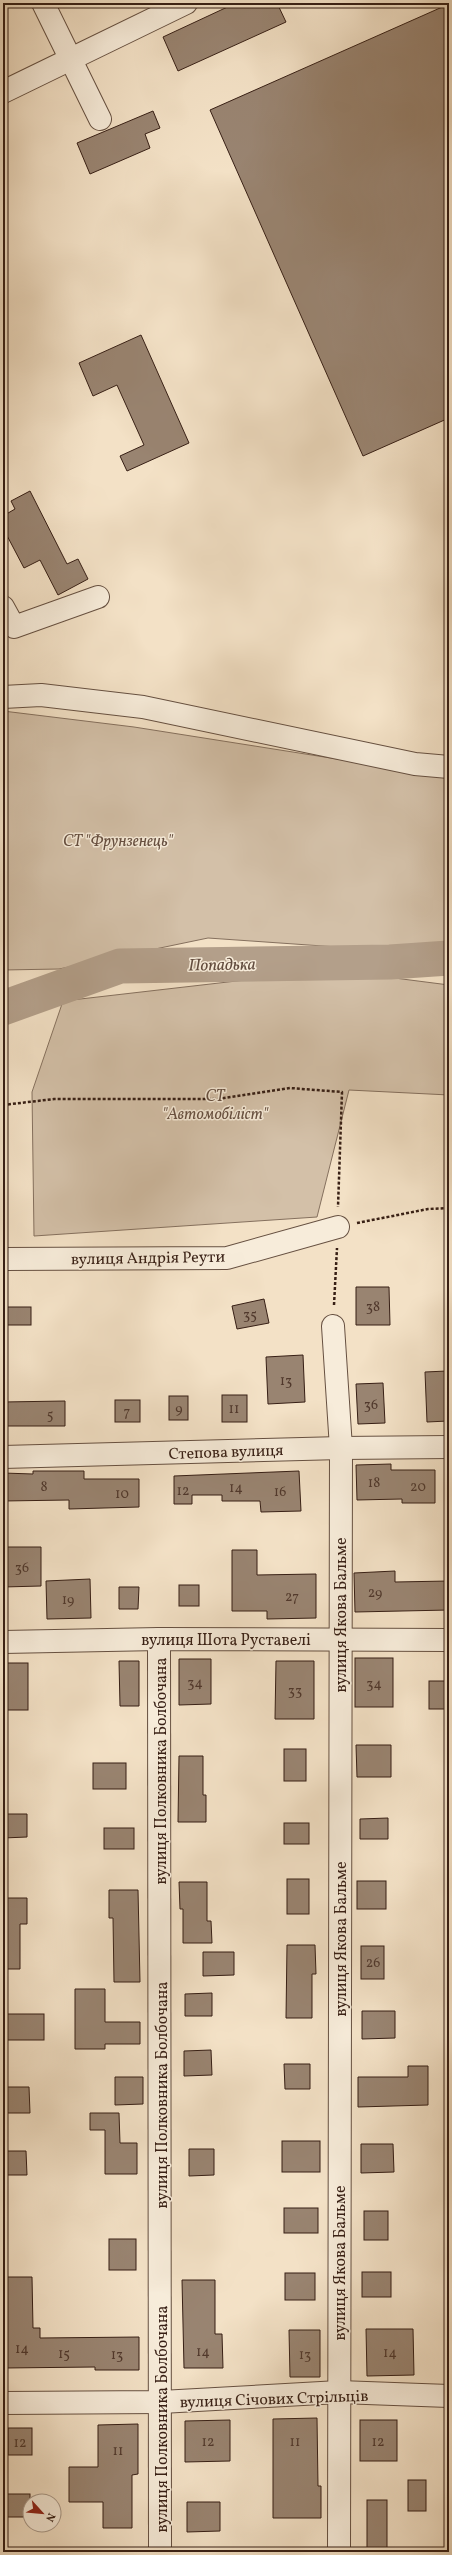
<svg xmlns="http://www.w3.org/2000/svg" width="452" height="2555" font-family="Vollkorn,serif">
<rect width="100%" height="100%" fill="#f3e1c6"/>
<filter id="stains"><feTurbulence type="fractalNoise" baseFrequency=".005" numOctaves="4"/><feColorMatrix values="0 0 0 0 .2 0 0 0 0 .09 0 0 0 0 .02 0 0 0 .5 -.17"/></filter>
<radialGradient id="worn" r=".72"><stop offset=".6" stop-color="#630" stop-opacity="0"/><stop offset="1" stop-color="#630" stop-opacity=".3"/></radialGradient>
<g fill="#d3c0a8" stroke="#85705e">
<path d="M 3,711 L 134,727 L 375,765 L 449,774 L 449,951 L 409,952 L 208,938 L 59,969 L 3,970 Z"/>
<path d="M 332,970 L 449,985 L 449,1095 L 349,1090 L 317,1217 L 34,1236 L 32,1092 L 63,1001 Z"/>
</g>
<g fill="none" stroke-linecap="round" stroke-linejoin="round">
<path stroke="#b39f8a" stroke-width="35" d="M 3,1008 L 120,966 L 390,962 L 449,958"/>
</g>
<g fill="#998471" stroke="#371f15">
<path d="M 236,3 L 277,3 L 286,22 L 178,71 L 163,37 Z"/>
<path d="M 449,4 L 449,418 L 363,456 L 210,110 Z"/>
<path d="M 153,111 L 160,128 L 145,134 L 150,148 L 90,174 L 77,143 Z"/>
<path d="M 141,335 L 189,443 L 127,471 L 120,456 L 144,445 L 117,385 L 93,396 L 79,363 Z"/>
<path d="M 30,491 L 67,564 L 78,559 L 88,579 L 58,595 L 40,560 L 24,568 L 3,528 L 3,516 L 15,509 L 11,501 Z"/>
<path d="M 356,1287 L 389,1287 L 390,1325 L 356,1325 Z"/>
<path d="M 264,1299 L 269,1323 L 237,1329 L 232,1306 Z"/>
<rect x="3" y="1307" width="28" height="18"/>
<path d="M 303,1355 L 305,1402 L 268,1404 L 266,1357 Z"/>
<path d="M 447,1371 L 448,1421 L 427,1422 L 425,1372 Z"/>
<path d="M 383,1383 L 385,1423 L 358,1424 L 356,1384 Z"/>
<rect x="222" y="1395" width="25" height="27"/>
<rect x="169" y="1396" width="19" height="24"/>
<rect x="115" y="1400" width="25" height="22"/>
<path d="M 65,1401 L 65,1426 L 3,1426 L 3,1402 Z"/>
<path d="M 391,1464 L 391,1470 L 435,1470 L 435,1503 L 402,1503 L 402,1499 L 357,1500 L 356,1465 Z"/>
<path d="M 33,1471 L 84,1471 L 84,1479 L 139,1479 L 139,1507 L 69,1509 L 69,1500 L 3,1501 L 3,1473 L 33,1474 Z"/>
<path d="M 299,1471 L 301,1511 L 261,1512 L 260,1501 L 222,1501 L 222,1495 L 192,1495 L 192,1504 L 174,1504 L 174,1476 Z"/>
<path d="M 3,1547 L 41,1547 L 41,1586 L 3,1587 Z"/>
<path d="M 232,1550 L 257,1550 L 257,1575 L 316,1574 L 316,1618 L 267,1619 L 267,1611 L 232,1611 Z"/>
<path d="M 395,1571 L 395,1582 L 449,1581 L 449,1610 L 355,1612 L 354,1573 Z"/>
<path d="M 90,1579 L 91,1618 L 47,1619 L 46,1581 Z"/>
<rect x="179" y="1585" width="20" height="21"/>
<path d="M 119,1587 L 139,1587 L 138,1609 L 119,1609 Z"/>
<rect x="355" y="1658" width="38" height="49"/>
<path d="M 179,1659 L 211,1659 L 211,1704 L 179,1705 Z"/>
<path d="M 119,1661 L 139,1661 L 139,1706 L 120,1706 Z"/>
<path d="M 276,1661 L 314,1661 L 314,1719 L 275,1719 Z"/>
<rect x="3" y="1663" width="25" height="47"/>
<rect x="429" y="1681" width="20" height="28"/>
<path d="M 356,1745 L 391,1745 L 391,1777 L 357,1777 Z"/>
<rect x="284" y="1749" width="22" height="32"/>
<path d="M 179,1756 L 203,1756 L 203,1795 L 206,1795 L 206,1822 L 178,1822 Z"/>
<rect x="93" y="1763" width="33" height="26"/>
<path d="M 3,1814 L 27,1814 L 27,1837 L 3,1838 Z"/>
<path d="M 388,1818 L 388,1839 L 360,1839 L 360,1819 Z"/>
<rect x="284" y="1823" width="25" height="21"/>
<rect x="104" y="1828" width="30" height="21"/>
<rect x="287" y="1879" width="22" height="35"/>
<rect x="357" y="1881" width="29" height="28"/>
<path d="M 179,1882 L 207,1882 L 207,1921 L 211,1921 L 212,1943 L 183,1943 L 183,1909 L 180,1909 Z"/>
<path d="M 109,1890 L 138,1890 L 140,1982 L 114,1982 L 113,1918 L 109,1918 Z"/>
<path d="M 3,1898 L 27,1898 L 27,1924 L 20,1924 L 20,1969 L 3,1969 Z"/>
<path d="M 287,1945 L 315,1945 L 316,1974 L 312,1974 L 312,2018 L 286,2018 Z"/>
<rect x="361" y="1946" width="23" height="33"/>
<path d="M 203,1952 L 234,1952 L 234,1975 L 203,1976 Z"/>
<path d="M 75,1989 L 105,1989 L 105,2022 L 140,2022 L 140,2044 L 105,2044 L 105,2049 L 75,2049 Z"/>
<path d="M 212,1993 L 212,2016 L 185,2016 L 185,1994 Z"/>
<path d="M 362,2011 L 395,2011 L 395,2038 L 362,2039 Z"/>
<rect x="3" y="2014" width="41" height="26"/>
<path d="M 211,2050 L 212,2075 L 184,2076 L 184,2051 Z"/>
<path d="M 284,2064 L 310,2064 L 310,2089 L 285,2089 Z"/>
<path d="M 408,2066 L 428,2066 L 428,2105 L 358,2107 L 358,2077 L 408,2077 Z"/>
<path d="M 115,2077 L 143,2077 L 143,2104 L 115,2105 Z"/>
<path d="M 3,2087 L 29,2087 L 30,2113 L 3,2113 Z"/>
<path d="M 90,2113 L 119,2113 L 120,2143 L 137,2143 L 137,2174 L 105,2174 L 105,2130 L 90,2130 Z"/>
<rect x="282" y="2141" width="38" height="31"/>
<path d="M 361,2144 L 393,2144 L 394,2172 L 361,2173 Z"/>
<path d="M 189,2149 L 214,2149 L 214,2175 L 189,2176 Z"/>
<path d="M 3,2151 L 26,2151 L 27,2175 L 3,2175 Z"/>
<rect x="284" y="2208" width="34" height="25"/>
<rect x="364" y="2211" width="24" height="29"/>
<rect x="109" y="2239" width="27" height="31"/>
<rect x="362" y="2272" width="29" height="25"/>
<rect x="285" y="2273" width="30" height="27"/>
<path d="M 6,2277 L 32,2277 L 33,2328 L 40,2328 L 40,2338 L 139,2337 L 139,2370 L 95,2370 L 95,2367 L 5,2368 Z"/>
<path d="M 182,2280 L 215,2280 L 215,2334 L 222,2334 L 223,2368 L 184,2368 Z"/>
<path d="M 366,2329 L 413,2329 L 414,2375 L 367,2376 Z"/>
<path d="M 289,2330 L 320,2330 L 320,2377 L 290,2377 Z"/>
<path d="M 317,2418 L 318,2486 L 321,2486 L 321,2518 L 273,2518 L 273,2419 Z"/>
<path d="M 230,2420 L 230,2461 L 185,2462 L 185,2421 Z"/>
<rect x="360" y="2420" width="37" height="41"/>
<path d="M 138,2424 L 138,2474 L 132,2475 L 132,2528 L 103,2528 L 103,2502 L 69,2502 L 69,2467 L 98,2467 L 98,2425 Z"/>
<rect x="8" y="2428" width="24" height="27"/>
<rect x="408" y="2480" width="18" height="31"/>
<rect x="7" y="2494" width="23" height="23"/>
<rect x="367" y="2500" width="20" height="52"/>
<path d="M 187,2502 L 220,2502 L 220,2531 L 187,2532 Z"/>
</g>
<g fill="none" stroke-linecap="round" stroke-linejoin="round">
<defs>
<g id="minor">
<path d="M 43,3 L 100,119"/>
<path d="M 3,92 L 186,3"/>
<path d="M 3,607 L 14,627 L 98,597"/>
<path d="M 3,697 L 41,695 L 143,707 L 415,764 L 449,767"/>
<path d="M 3,1259 L 227,1258 L 338,1227"/>
<path d="M 333,1326 L 341,1448 L 339,2552"/>
<path d="M 3,1457 L 341,1448 L 449,1447"/>
<path d="M 159,1639 L 160,2552"/>
<path d="M 3,1642 L 159,1639 L 449,1640"/>
<path d="M 3,2403 L 161,2402 L 339,2392 L 449,2396"/>
</g>
</defs>
<use href="#minor" stroke="#665041" stroke-width="24"/>
<g stroke="#371f15" stroke-width="2.5" stroke-dasharray="3 2" stroke-linecap="butt">
<path d="M 3,1105 L 54,1099 L 218,1099 L 290,1088 L 342,1092 L 338,1207"/>
<path d="M 357,1223 L 428,1209 L 449,1208"/>
<path d="M 334,1305 L 337,1248"/>
</g>
<use href="#minor" stroke="#f7ecda" stroke-width="22"/>
</g>
<g text-anchor="middle" stroke-width="3" stroke-linejoin="round" paint-order="stroke">
<g font-size="14" fill="#50382c">
<text x="373" y="1311">38</text>
<text x="250" y="1319">35</text>
<text x="286" y="1385">13</text>
<text x="371" y="1409">36</text>
<text x="179" y="1413">9</text>
<text x="234" y="1413">11</text>
<text x="127" y="1416">7</text>
<text x="50" y="1419">5</text>
<text x="374" y="1487">18</text>
<text x="44" y="1491">8</text>
<text x="418" y="1491">20</text>
<text x="236" y="1492">14</text>
<text x="183" y="1495">12</text>
<text x="280" y="1496">16</text>
<text x="122" y="1498">10</text>
<text x="22" y="1572">36</text>
<text x="375" y="1597">29</text>
<text x="292" y="1601">27</text>
<text x="68" y="1604">19</text>
<text x="195" y="1687">34</text>
<text x="374" y="1688">34</text>
<text x="295" y="1695">33</text>
<text x="373" y="1967">26</text>
<text x="22" y="2353">14</text>
<text x="203" y="2356">14</text>
<text x="390" y="2357">14</text>
<text x="64" y="2358">15</text>
<text x="117" y="2359">13</text>
<text x="305" y="2359">13</text>
<text x="208" y="2446">12</text>
<text x="295" y="2446">11</text>
<text x="378" y="2446">12</text>
<text x="20" y="2447">12</text>
<text x="118" y="2455">11</text>
</g>
<g font-size="16" font-style="italic" fill="#664f41" stroke="#f7ecda">
<text x="118" y="846">СТ "Фрунзенець"</text>
<text x="215" y="1101">СТ<tspan x="215" dy="18">"Автомобіліст"</tspan></text>
</g>
<g font-size="16" fill="#371f15" stroke="#f7ecda">
<text transform="translate(148 1257) rotate(-1)" y="6">вулиця Андрія Реути</text>
<text transform="translate(226 1451) rotate(-2)" y="6">Степова вулиця</text>
<text transform="translate(340 1615) rotate(-90)" y="6">вулиця Якова Бальме</text>
<text x="226" y="1645">вулиця Шота Руставелі</text>
<text transform="translate(160 1771) rotate(-90)" y="6">вулиця Полковника Болбочана</text>
<text transform="translate(340 1939) rotate(-90)" y="6">вулиця Якова Бальме</text>
<text transform="translate(161 2095) rotate(-90)" y="6">вулиця Полковника Болбочана</text>
<text transform="translate(339 2263) rotate(-90)" y="6">вулиця Якова Бальме</text>
<text transform="translate(274 2398) rotate(-2)" y="6">вулиця Січових Стрільців</text>
<text transform="translate(161 2419) rotate(-90)" y="6">вулиця Полковника Болбочана</text>
</g>
<g font-size="17" font-style="italic" fill="#624c3e" stroke="#f7ecda">
<text transform="translate(222 964) rotate(-1)" y="6">Попадька</text>
</g>
</g>
<rect width="452" height="2555" fill="none" stroke="#f3e1c6" stroke-width="16"/>
<rect x="4" y="4" width="444" height="2547" fill="none" stroke="#371f15" stroke-width="2"/>
<rect x="8" y="8" width="436" height="2539" fill="none" stroke="#371f15"/>
<g transform="translate(42 2513) rotate(117)"><circle r="19" fill="#f7ecda" stroke="#aa9a8b"/>
<path d="M0-3L7 15L0 10L-7 15Z" fill="#8f2418"/>
<text y="-6" font-size="11" font-weight="bold" text-anchor="middle" fill="#371f15">N</text>
</g>
<rect width="100%" height="100%" filter="url(#stains)"/>
<rect width="100%" height="100%" fill="url(#worn)"/>
</svg>
